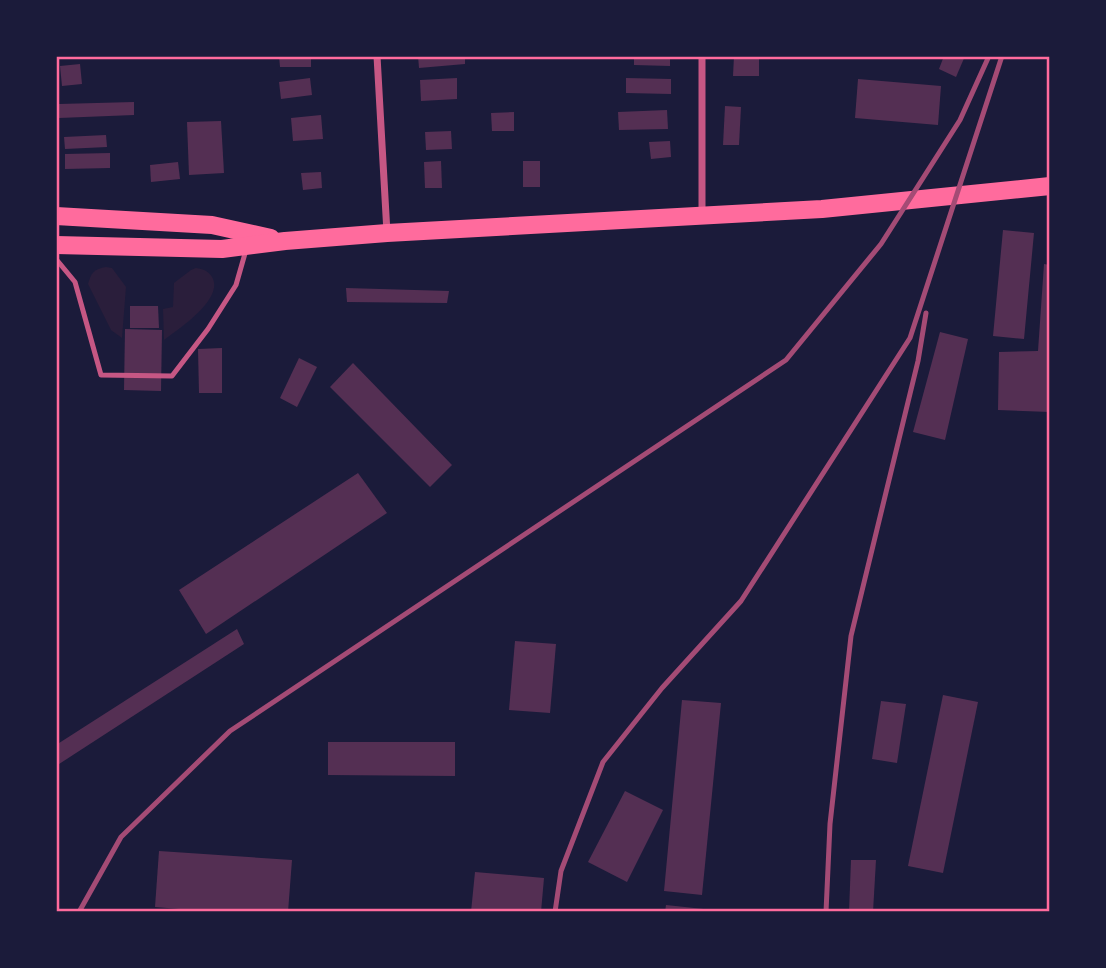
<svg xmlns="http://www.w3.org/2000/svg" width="1106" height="968" font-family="Barlow,sans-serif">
<rect width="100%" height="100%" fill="#1b1b3a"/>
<g fill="#2a1e3b">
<path d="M 106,267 L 112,268 L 126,287 L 122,338 L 111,330 L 88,284 C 91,273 94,269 106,267 Z"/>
<path d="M 196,268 C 204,269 210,272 213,279 C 222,300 179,329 164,340 L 163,309 L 173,307 L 174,283 L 191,270 Z"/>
</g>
<g fill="#542f53">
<path d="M 279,56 L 311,56 L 311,67 L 280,67 Z"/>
<path d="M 418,56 L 465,56 L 465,64 L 419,68 Z"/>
<path d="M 634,56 L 670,56 L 670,66 L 634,65 Z"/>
<path d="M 734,56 L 759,56 L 759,76 L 733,76 Z"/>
<path d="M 944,56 L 965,56 L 956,77 L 939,69 Z"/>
<path d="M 80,64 L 82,84 L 62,86 L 60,66 Z"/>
<path d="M 310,78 L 312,95 L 281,99 L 279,82 Z"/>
<path d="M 457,78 L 457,99 L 421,101 L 420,80 Z"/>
<path d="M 626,78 L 671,79 L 671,94 L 626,93 Z"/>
<path d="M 858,79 L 941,86 L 938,125 L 855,118 Z"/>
<path d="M 134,102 L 134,115 L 59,118 L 59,104 Z"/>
<path d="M 725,106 L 741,107 L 739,145 L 723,145 Z"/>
<path d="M 667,110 L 668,129 L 619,130 L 618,112 Z"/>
<path d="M 514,112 L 514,131 L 492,131 L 491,113 Z"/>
<path d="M 321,115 L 323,139 L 293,141 L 291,118 Z"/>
<path d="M 221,121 L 224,173 L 189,175 L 187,122 Z"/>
<path d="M 451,131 L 452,149 L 426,150 L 425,132 Z"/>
<path d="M 106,135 L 107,147 L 65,149 L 64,137 Z"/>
<path d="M 670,141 L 671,157 L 651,159 L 649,142 Z"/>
<path d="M 110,153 L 110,168 L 65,169 L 65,154 Z"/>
<path d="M 441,161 L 442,188 L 425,188 L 424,162 Z"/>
<rect x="523" y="161" width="17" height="26"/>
<path d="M 178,162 L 180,179 L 151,182 L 150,165 Z"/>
<path d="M 321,172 L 322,188 L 303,190 L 301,173 Z"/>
<path d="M 1003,230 L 1034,233 L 1024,339 L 993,336 Z"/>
<path d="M 1044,264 L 1050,265 L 1050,412 L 998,410 L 999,352 L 1038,351 Z"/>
<path d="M 346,288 L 449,291 L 447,303 L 347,302 Z"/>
<path d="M 130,306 L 158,306 L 159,328 L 130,328 Z"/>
<path d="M 125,329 L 162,330 L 161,391 L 124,390 Z"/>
<path d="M 940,332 L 968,339 L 945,440 L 913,432 Z"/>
<path d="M 222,348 L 222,393 L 199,393 L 198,349 Z"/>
<path d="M 299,358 L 317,367 L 297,407 L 280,398 Z"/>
<path d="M 353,363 L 452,465 L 430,487 L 330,387 Z"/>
<path d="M 358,473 L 387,513 L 206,634 L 179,590 Z"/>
<path d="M 237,629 L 244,644 L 56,766 L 56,745 Z"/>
<path d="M 515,641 L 556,644 L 550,713 L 509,710 Z"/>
<path d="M 943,695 L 978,702 L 943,873 L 908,866 Z"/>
<path d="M 682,700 L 721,703 L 702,895 L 664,891 Z"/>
<path d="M 881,701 L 906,704 L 897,763 L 872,759 Z"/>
<path d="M 328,742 L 455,742 L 455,776 L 328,775 Z"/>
<path d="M 625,791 L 663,810 L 627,882 L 588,862 Z"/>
<path d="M 159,851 L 292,860 L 288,912 L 217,912 L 155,907 Z"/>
<path d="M 851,860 L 876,860 L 873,912 L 849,912 Z"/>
<path d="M 475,872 L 544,878 L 541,912 L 471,912 Z"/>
<path d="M 666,905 L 713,910 L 713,912 L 665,912 Z"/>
</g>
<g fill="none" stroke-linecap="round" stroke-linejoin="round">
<path stroke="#c65784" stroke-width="5" d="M 56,259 L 75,282 L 101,375 L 172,376 L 208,329 L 236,285 L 246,250"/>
<g stroke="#c65784" stroke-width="7">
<path d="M 377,56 L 387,233"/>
<path d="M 702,214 L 702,56"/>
</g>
<g stroke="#ff6b9d" stroke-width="18">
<path d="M 56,216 L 212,225 L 271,238"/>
<path d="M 56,245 L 222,249 L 285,241 L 387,233 L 822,209 L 1050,186"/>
</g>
<g stroke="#a44b75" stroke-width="5">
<path d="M 79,912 L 121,837 L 230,731 L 786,360 L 881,244 L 960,120 L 989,56"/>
<path d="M 555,912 L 561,871 L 603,762 L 662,688 L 741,601 L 910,338 L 1002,56"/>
<path d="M 826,912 L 830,824 L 851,636 L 918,361 L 926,313"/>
</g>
</g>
<rect width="1106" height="968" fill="none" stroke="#1b1b3a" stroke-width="116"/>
<rect x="58" y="58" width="990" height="852" fill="none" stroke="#ff6b9d" stroke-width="2.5"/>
</svg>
